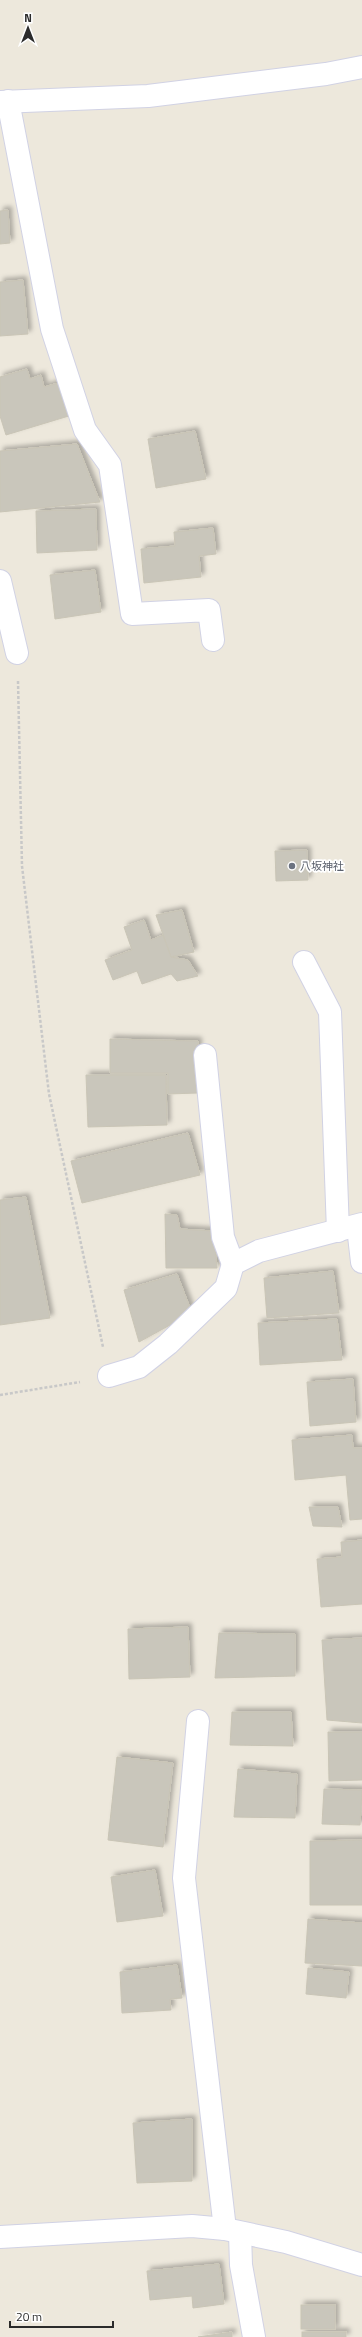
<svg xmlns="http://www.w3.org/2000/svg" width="362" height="2337" font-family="'Titillium Web','Noto Sans JP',sans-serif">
<defs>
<filter id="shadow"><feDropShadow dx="3.5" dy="-3.5" stdDeviation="2" flood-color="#0004"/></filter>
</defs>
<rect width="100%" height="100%" fill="#ede8dc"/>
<g fill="#c9c6bb" stroke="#c9c5b6" filter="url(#shadow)">
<path d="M 8,210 L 10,243 L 0,244 L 0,211 Z"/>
<path d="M 23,280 L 28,334 L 0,336 L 0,282 Z"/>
<path d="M 27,369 L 30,379 L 41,375 L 44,387 L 62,382 L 72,415 L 6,435 L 0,416 L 0,377 Z"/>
<path d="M 195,431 L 206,479 L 156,488 L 148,439 Z"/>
<path d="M 77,444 L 100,502 L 0,512 L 0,451 Z"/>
<path d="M 96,509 L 97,550 L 37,553 L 36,511 Z"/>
<path d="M 213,528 L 216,554 L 199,556 L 201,577 L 144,583 L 141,549 L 175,546 L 174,532 Z"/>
<path d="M 95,570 L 101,612 L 55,619 L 50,575 Z"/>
<path d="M 307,850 L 308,880 L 276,881 L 275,851 Z"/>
<path d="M 182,910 L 194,952 L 171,957 L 156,915 Z"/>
<path d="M 144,920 L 151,940 L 163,935 L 171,957 L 188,960 L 198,976 L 177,981 L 171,974 L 142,984 L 137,971 L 113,980 L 105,960 L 132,950 L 124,927 Z"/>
<path d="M 110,1039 L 198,1041 L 198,1093 L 168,1094 L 168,1073 L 110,1073 Z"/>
<path d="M 86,1075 L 166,1075 L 167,1125 L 88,1127 Z"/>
<path d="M 188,1133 L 200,1175 L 82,1203 L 71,1161 Z"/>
<path d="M 26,1197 L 50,1318 L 0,1325 L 0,1200 Z"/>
<path d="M 165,1214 L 177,1215 L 180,1229 L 214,1231 L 217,1268 L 166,1268 Z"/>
<path d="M 333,1271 L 339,1313 L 267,1318 L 264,1278 Z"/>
<path d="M 177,1274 L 192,1313 L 139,1342 L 124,1290 Z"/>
<path d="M 337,1319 L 342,1360 L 260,1365 L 258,1323 Z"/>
<path d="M 353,1379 L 356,1422 L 310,1426 L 307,1382 Z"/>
<path d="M 352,1435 L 353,1448 L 362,1448 L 362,1519 L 350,1520 L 346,1475 L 295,1480 L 292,1440 Z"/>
<path d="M 309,1507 L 338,1507 L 342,1527 L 313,1526 Z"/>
<path d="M 362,1540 L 362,1604 L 321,1607 L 317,1559 L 342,1557 L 341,1542 Z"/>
<path d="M 188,1627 L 190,1677 L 129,1679 L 128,1629 Z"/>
<path d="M 219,1633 L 295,1634 L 295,1676 L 215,1678 Z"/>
<path d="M 362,1638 L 362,1723 L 327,1720 L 322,1640 Z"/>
<path d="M 232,1712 L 291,1712 L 293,1746 L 230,1745 Z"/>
<path d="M 328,1732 L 362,1732 L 362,1780 L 329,1781 Z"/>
<path d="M 117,1757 L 173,1763 L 163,1847 L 108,1840 Z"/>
<path d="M 238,1769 L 297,1774 L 295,1818 L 234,1817 Z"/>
<path d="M 324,1789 L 362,1790 L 360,1825 L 322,1824 Z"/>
<path d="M 362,1840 L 362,1905 L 310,1905 L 310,1841 Z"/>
<path d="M 155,1870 L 163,1916 L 117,1922 L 111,1877 Z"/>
<path d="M 308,1919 L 362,1923 L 362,1966 L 305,1963 Z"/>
<path d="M 177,1965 L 182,1998 L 170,1999 L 171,2010 L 122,2013 L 120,1972 Z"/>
<path d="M 308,1968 L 349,1972 L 346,1998 L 306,1994 Z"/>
<path d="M 192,2119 L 192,2181 L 137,2183 L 133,2123 Z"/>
<path d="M 219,2264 L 224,2304 L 193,2308 L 192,2296 L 150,2300 L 147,2271 Z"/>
<rect x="301" y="2305" width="34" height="24"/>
<path d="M 232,2332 L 232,2337 L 198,2337 Z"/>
<rect x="302" y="2332" width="44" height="5"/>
</g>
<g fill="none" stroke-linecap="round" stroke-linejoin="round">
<defs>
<g id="minor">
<path d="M 8,101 L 52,329 L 85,430 L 110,465 L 132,614 L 209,610 L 213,640"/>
<path d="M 0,102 L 148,96 L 326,74 L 362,67"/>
<path d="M 0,581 L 17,653"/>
<path d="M 304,962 L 330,1012 L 338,1231"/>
<path d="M 205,1055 L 223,1237 L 233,1264"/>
<path d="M 358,1227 L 362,1262"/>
<path d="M 109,1376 L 139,1367 L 168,1344 L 226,1288 L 233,1264 L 259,1251 L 362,1224"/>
<path d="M 198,1721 L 184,1878 L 225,2229"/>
<path d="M 240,2233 L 241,2265 L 254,2337"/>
<path d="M 0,2237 L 192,2226 L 225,2229 L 286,2242 L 362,2265"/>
</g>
</defs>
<use href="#minor" stroke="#d1d2e4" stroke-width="24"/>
<g stroke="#c8c8c8" stroke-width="2.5" stroke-dasharray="3 2" stroke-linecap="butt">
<path d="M 18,681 L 22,866 L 49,1094 L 103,1347"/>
<path d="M 0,1395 L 80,1382"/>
</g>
<use href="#minor" stroke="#fff" stroke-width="22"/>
</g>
<circle fill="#6b7280" stroke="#fff" stroke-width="1.5" cx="292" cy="866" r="4"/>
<g text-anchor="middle" stroke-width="3.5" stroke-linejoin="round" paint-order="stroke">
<g font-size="11" fill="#5b616d" stroke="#fff" text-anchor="start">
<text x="300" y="870">八坂神社</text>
</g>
</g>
<g transform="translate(28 28)" stroke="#ffffff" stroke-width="3" paint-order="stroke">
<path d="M0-3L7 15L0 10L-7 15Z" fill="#2b2b2b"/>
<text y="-6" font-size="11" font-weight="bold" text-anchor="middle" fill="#2b2b2b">N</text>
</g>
<path d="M10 2321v6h103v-6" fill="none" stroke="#2b2b2b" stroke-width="2"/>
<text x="16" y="2321" font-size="12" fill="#2b2b2b" stroke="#ffffff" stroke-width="3" paint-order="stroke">20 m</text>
</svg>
